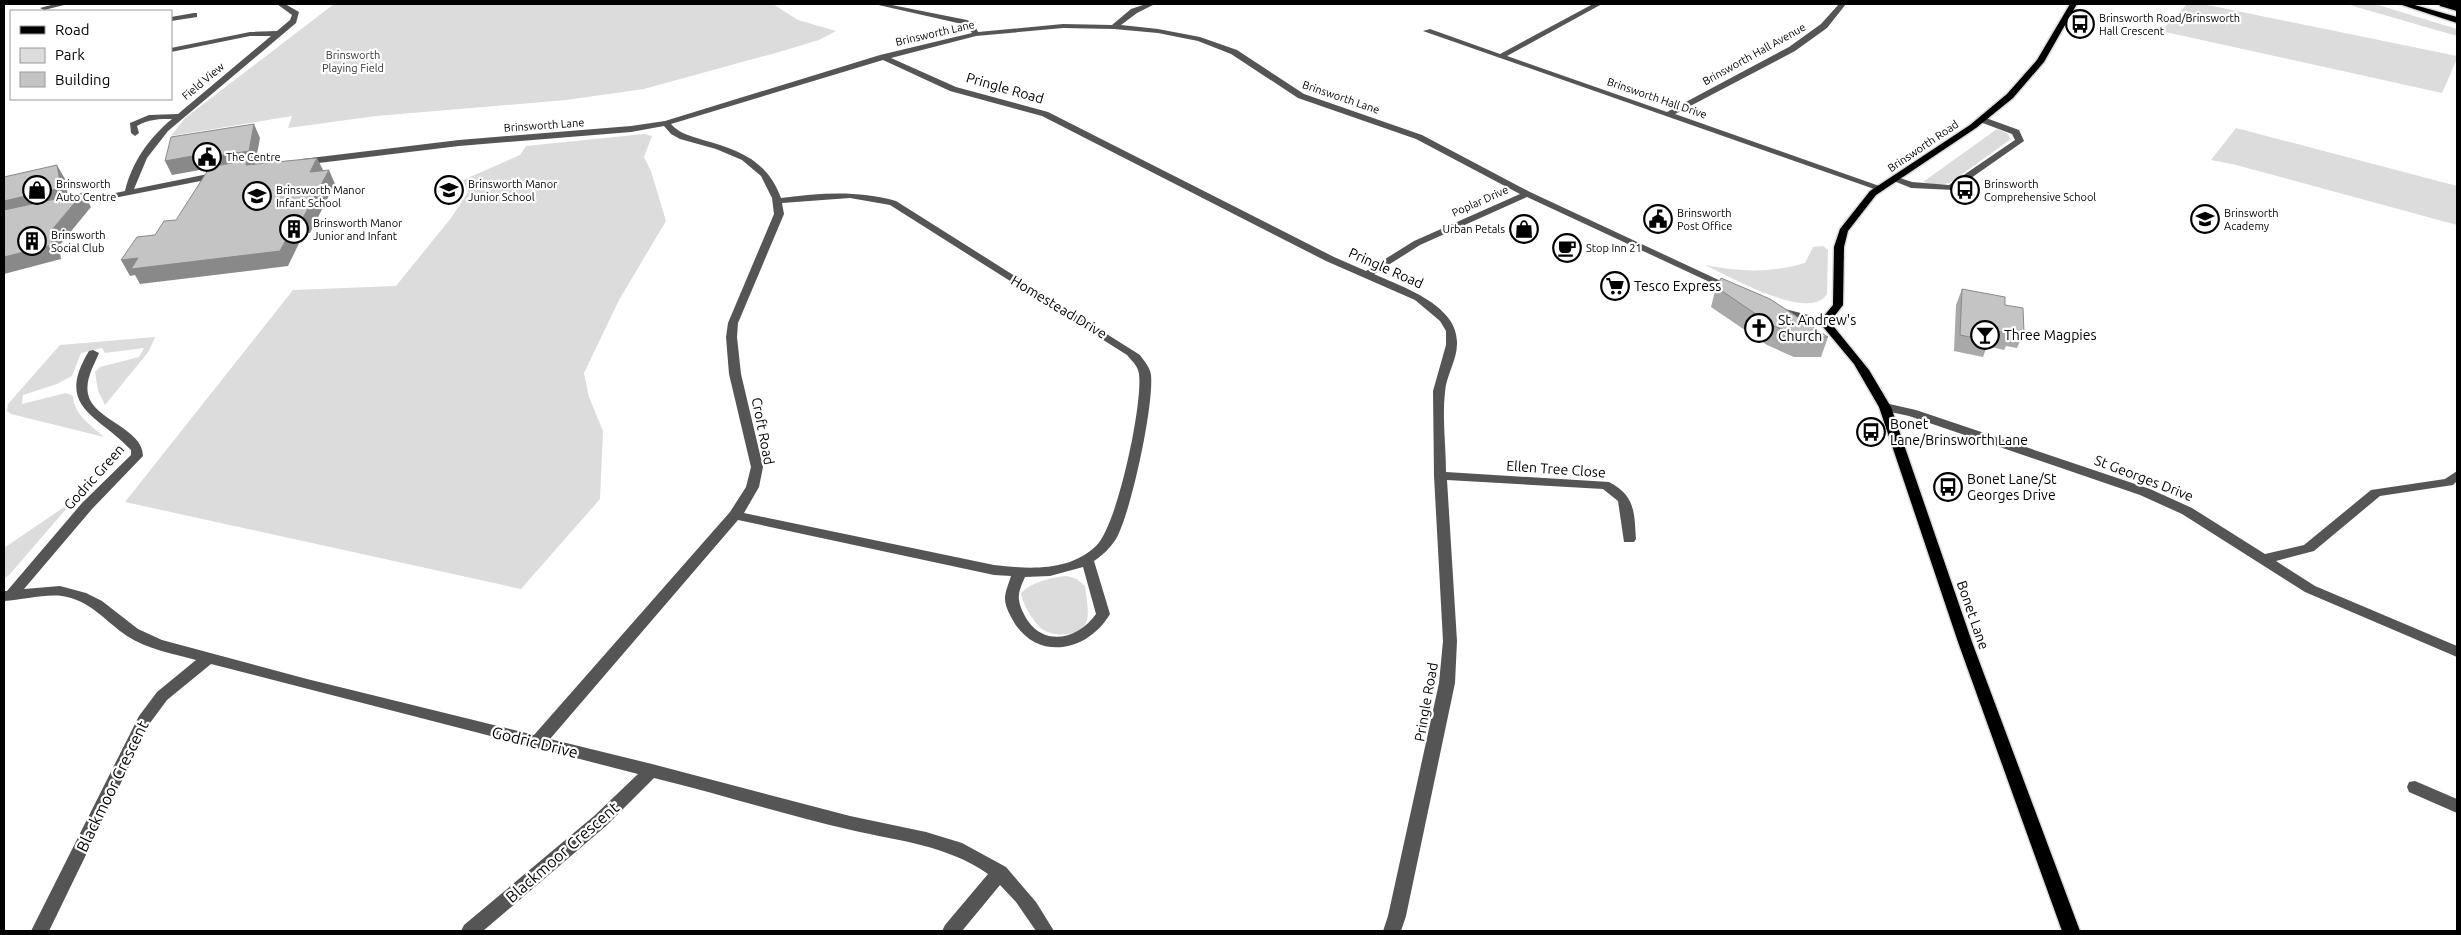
<svg xmlns="http://www.w3.org/2000/svg" width="2461" height="935" font-family="Ubuntu,sans-serif">
<rect width="100%" height="100%" fill="#fff"/>
<g fill="#dcdcdc">
<path d="M 334,4 L 773,4 L 798,20 L 836,31 L 819,40 L 779,52 L 644,89 L 566,100 L 376,116 L 288,128 L 292,116 L 171,136 L 185,118 Z"/>
<path d="M 2187,4 L 2203,4 L 2457,56 L 2457,59 L 2442,93 L 2161,31 Z"/>
<path d="M 2346,4 L 2375,4 L 2457,29 L 2457,36 Z"/>
<path d="M 2236,128 L 2457,186 L 2457,225 L 2236,165 L 2211,160 Z"/>
<path d="M 1997,129 L 2007,133 L 2011,139 L 1950,183 L 1938,185 L 1923,182 Z"/>
<path d="M 644,134 L 652,136 L 644,157 L 651,171 L 666,221 L 619,300 L 584,373 L 589,397 L 603,431 L 600,499 L 521,589 L 125,502 L 293,290 L 396,286 L 451,218 L 468,192 L 463,180 L 520,155 L 526,146 Z"/>
<path d="M 1823,246 L 1828,250 L 1827,294 C 1810,323 1727,275 1705,265 C 1740,272 1770,273 1805,263 L 1813,247 Z"/>
<path d="M 155,337 L 149,351 L 105,405 L 98,391 L 95,372 L 100,367 L 139,357 L 144,348 L 105,353 L 102,348 L 81,353 L 72,376 L 57,384 L 23,395 L 22,404 L 66,393 L 73,396 C 74,415 91,425 104,437 L 11,414 L 7,411 L 8,404 L 60,345 Z"/>
<path d="M 73,501 L 10,574 L 4,579 L 4,548 Z"/>
<path d="M 1067,576 L 1077,579 L 1085,586 C 1086,596 1091,617 1085,625 C 1077,637 1053,637 1042,629 C 1034,623 1022,603 1021,593 C 1032,582 1052,577 1067,576 Z"/>
</g>
<g fill="none" stroke-linecap="round" stroke-linejoin="round">
<defs>
<path id="major" d="M 2070,4 L 2077,4 L 2044,62 L 2013,98 L 1976,128 L 1876,195 L 1848,231 L 1844,247 L 1843,305 L 1830,322 L 1869,370 L 1891,407 L 1972,642 L 2080,931 L 2062,931 L 1958,642 L 1879,407 L 1854,364 L 1819,322 L 1833,305 L 1834,247 L 1840,229 L 1870,191 L 1970,125 L 2007,94 L 2037,60 Z"/>
<g id="highway">
<path d="M 2399,4 L 2411,4 L 2457,17 L 2457,23 Z"/>
<path d="M 2439,4 L 2457,5 L 2457,11 L 2440,6 Z"/>
</g>
</defs>
<use href="#major" stroke="#dbdbdb" stroke-width="3"/>
<use href="#highway" stroke="#dbdbdb" stroke-width="3"/>
<g fill="#555" fill-rule="evenodd">
<path d="M 55,4 L 68,4 L 44,10 L 40,8 Z"/>
<path d="M 277,4 L 285,4 L 299,12 L 296,23 L 168,131 L 147,158 L 134,189 L 218,172 L 221,173 L 221,177 L 68,207 L 68,203 L 125,191 C 132,162 149,138 172,119 C 160,119 148,119 137,126 L 139,133 L 135,136 L 131,133 L 130,123 L 149,115 L 178,114 L 271,36 L 250,36 L 171,52 L 171,48 L 250,32 L 277,31 L 290,20 L 292,15 Z"/>
<path d="M 874,4 L 887,4 L 967,20 L 974,24 L 978,32 L 1063,24 L 1112,25 L 1131,9 L 1146,4 L 1155,4 L 1137,13 L 1121,25 L 1158,29 L 1200,37 L 1237,50 L 1304,94 L 1422,135 L 1530,192 L 1738,289 L 1733,292 L 1729,291 L 1527,197 L 1420,245 L 1374,274 C 1402,287 1459,305 1457,344 C 1457,360 1446,376 1445,392 C 1442,418 1446,446 1446,472 L 1609,482 C 1636,496 1634,513 1636,539 L 1634,542 L 1624,542 L 1618,501 L 1603,489 L 1447,480 L 1457,641 L 1455,683 L 1406,916 L 1401,931 L 1383,931 L 1388,916 L 1439,683 L 1443,641 L 1434,476 L 1433,391 L 1446,345 L 1446,331 L 1440,321 L 1415,300 L 1326,261 L 1042,116 L 950,91 L 883,60 L 671,124 C 680,134 691,136 703,140 C 739,150 767,160 781,198 C 821,193 857,190 896,201 L 1140,355 C 1144,361 1150,367 1151,375 C 1154,405 1131,513 1116,539 C 1110,548 1103,555 1094,561 L 1110,614 C 1089,650 1041,662 1015,624 C 1011,617 1005,607 1005,599 C 1005,591 1009,583 1011,576 L 994,575 L 738,520 L 550,739 L 652,764 L 850,816 L 926,832 L 962,843 L 1006,867 L 1036,902 L 1054,931 L 1036,931 L 1016,902 L 1000,885 L 962,931 L 942,931 L 945,925 L 988,874 C 947,845 898,841 851,830 C 785,815 720,794 654,778 L 606,826 L 483,931 L 461,931 L 464,925 L 594,816 L 638,774 L 211,664 L 167,700 L 150,723 L 49,931 L 31,931 L 139,716 L 157,692 L 196,660 C 174,654 147,649 127,636 C 105,621 90,600 62,596 C 44,594 22,600 4,601 L 4,591 L 7,591 L 82,503 L 131,455 L 131,450 C 99,415 54,408 89,351 L 93,350 L 99,353 C 94,365 85,380 88,394 C 93,420 143,428 143,456 L 92,509 L 24,589 L 60,586 L 86,593 L 102,601 L 138,629 L 162,640 L 307,679 L 534,735 L 730,512 L 746,487 L 751,467 L 729,374 L 726,337 L 728,323 L 774,214 L 772,198 L 761,176 L 742,160 L 716,149 L 680,139 L 671,134 L 664,126 L 631,132 L 459,146 L 302,165 L 298,162 L 302,159 L 459,140 L 631,126 L 665,121 L 880,55 L 972,33 L 968,27 L 962,24 ZM 1063,28 L 1114,29 L 1158,33 L 1198,41 L 1231,54 L 1298,98 L 1416,139 L 1520,194 L 1414,241 L 1366,271 L 1334,257 L 1048,112 L 956,87 L 891,58 L 976,36 ZM 850,198 L 890,205 L 1127,355 C 1132,361 1138,366 1139,374 C 1143,404 1117,527 1096,546 C 1069,572 1028,569 994,565 L 744,513 L 759,487 L 763,467 L 741,374 L 737,337 L 738,323 L 784,214 L 782,203 ZM 1083,567 L 1096,614 C 1080,637 1047,648 1028,621 C 1024,615 1020,607 1019,600 C 1018,592 1022,584 1025,577 L 1050,576 Z"/>
<path d="M 1593,4 L 1602,4 L 1507,56 L 1667,112 L 1789,47 L 1821,24 L 1839,4 L 1846,4 L 1827,28 L 1795,51 L 1675,114 L 1885,188 L 1883,190 L 1877,190 L 1423,31 L 1430,29 L 1500,54 Z"/>
<path d="M 194,13 L 197,13 L 197,17 L 171,21 L 171,17 Z"/>
<path d="M 1980,118 L 1986,118 L 2019,130 L 2024,141 L 1954,190 L 1911,188 L 1889,179 L 1894,176 L 1912,182 L 1949,185 L 2015,140 L 2012,134 L 1980,122 Z"/>
<path d="M 1781,308 L 1828,320 L 1829,322 L 1824,325 L 1777,313 L 1776,311 L 1777,309 Z"/>
<path d="M 1885,403 L 1916,410 L 2150,489 L 2192,508 L 2265,554 L 2304,545 L 2371,490 L 2445,479 L 2457,471 L 2457,481 L 2453,485 L 2380,496 L 2314,551 L 2276,561 L 2315,586 L 2457,646 L 2457,657 L 2305,592 L 2182,514 L 2140,495 L 1909,416 L 1881,410 L 1879,407 L 1881,404 Z"/>
<path d="M 2415,781 L 2457,799 L 2457,813 L 2409,792 L 2407,787 L 2409,782 Z"/>
</g>
<use href="#major" fill="#000" fill-rule="evenodd"/>
<use href="#highway" fill="#000" fill-rule="evenodd"/>
</g>
<g fill="#a9a9a9">
<path d="M 1716,287 L 1828,337 L 1821,357 L 1794,357 L 1767,345 L 1711,307 Z"/>
<path d="M 1962,289 L 2005,305 L 2024,332 L 2017,348 L 2006,346 L 2004,350 L 1987,346 L 1983,357 L 1954,351 L 1956,305 Z"/>
</g>
<g fill="#898989">
<path d="M 254,124 L 260,138 L 255,165 L 222,166 L 172,175 L 165,161 Z"/>
<path d="M 317,158 L 324,172 L 310,172 Z"/>
<path d="M 57,165 L 65,179 L 69,202 L 4,218 L 4,201 Z"/>
<path d="M 329,170 L 335,184 L 310,233 L 304,233 L 288,266 L 140,284 L 135,275 L 130,276 L 121,260 L 297,219 Z"/>
<path d="M 83,193 L 91,207 L 59,246 L 61,259 L 4,274 L 4,257 L 50,232 Z"/>
</g>
<g fill="#c4c4c4" stroke="#898989">
<path d="M 254,124 L 249,151 L 217,156 L 220,151 L 165,161 L 171,137 Z"/>
<path d="M 317,158 L 310,172 L 329,170 L 303,218 L 297,219 L 280,251 L 131,269 L 138,258 L 121,260 L 137,237 L 155,235 L 164,221 L 176,220 L 210,167 L 247,160 L 246,165 Z"/>
<path d="M 57,165 L 61,188 L 4,201 L 4,177 Z"/>
<path d="M 83,193 L 50,232 L 52,245 L 4,257 L 4,210 Z"/>
<path d="M 1721,278 L 1770,299 L 1828,337 L 1800,337 L 1772,325 L 1716,287 Z"/>
<path d="M 1962,289 L 2005,297 L 2005,305 L 2023,308 L 2024,332 L 2011,329 L 2011,334 L 1990,330 L 1990,341 L 1960,335 Z"/>
</g>
<defs>
<symbol id="bus-ring" viewBox="-11 -11 22 22"><circle r="9.5" fill="#fff" stroke="#000" stroke-width="1.5"/><path d="M-5-6H5V4H4V6H2V4H-2V6H-4V4H-5ZM-3.5-4V0h7V-4ZM-3.5 1.2v1.5H-2V1.2ZM2 1.2v1.5H3.5V1.2Z" fill="#000"/></symbol>
<symbol id="civic-ring" viewBox="-11 -11 22 22"><circle r="9.5" fill="#fff" stroke="#000" stroke-width="1.5"/><path d="M-.6-6.5H3V-4.5H.6V-3L4-1V1h2V6H-6V1h2V-1L-.6-3ZM-1.2 2.5V6h2.4V2.5Z" fill="#000"/></symbol>
<symbol id="shop-ring" viewBox="-11 -11 22 22"><circle r="9.5" fill="#fff" stroke="#000" stroke-width="1.5"/><path d="M-5-2.5h2.3a2.7 3.5 0 0 1 5.4 0H5L5.5 6h-11ZM-1.5-2.5h3a1.5 2.3 0 0 0-3 0Z" fill="#000"/></symbol>
<symbol id="school-ring" viewBox="-11 -11 22 22"><circle r="9.5" fill="#fff" stroke="#000" stroke-width="1.5"/><path d="M0-5L7-2L0 1L-7-2ZM-4 1L0 2.5L4 1V4Q0 6-4 4Z" fill="#000"/></symbol>
<symbol id="building-ring" viewBox="-11 -11 22 22"><circle r="9.5" fill="#fff" stroke="#000" stroke-width="1.5"/><path d="M-4-6H4V6H1V3H-1V6H-4ZM-2.5-4.3h1.7v1.8h-1.7ZM.8-4.3h1.7v1.8H.8ZM-2.5-1h1.7V.8h-1.7ZM.8-1h1.7V.8H.8Z" fill="#000"/></symbol>
<symbol id="cafe-ring" viewBox="-11 -11 22 22"><circle r="9.5" fill="#fff" stroke="#000" stroke-width="1.5"/><path d="M-5.5-4.5H6V0H3Q3 3.5 0 3.5H-2.5Q-5.5 3.5-5.5 0ZM3-3.2v2h1.7v-2ZM-6 4.5H4V6H-6Z" fill="#000"/></symbol>
<symbol id="supermarket-ring" viewBox="-11 -11 22 22"><circle r="9.5" fill="#fff" stroke="#000" stroke-width="1.5"/><path d="M-6-5.5h2.5l.6 2H6L4.5 2H-2.5L-4.4-4H-6ZM-1.5 3.2a1.3 1.3 0 1 0 .1 0ZM3 3.2a1.3 1.3 0 1 0 .1 0Z" fill="#000"/></symbol>
<symbol id="church-ring" viewBox="-11 -11 22 22"><circle r="9.5" fill="#fff" stroke="#000" stroke-width="1.5"/><path d="M-1.2-6h2.4v3.5h3.3v2.4h-3.3V6h-2.4V-.1h-3.3v-2.4h3.3Z" fill="#000"/></symbol>
<symbol id="bar-ring" viewBox="-11 -11 22 22"><circle r="9.5" fill="#fff" stroke="#000" stroke-width="1.5"/><path d="M-6-5H6L.8 .8V4.5H3.5V6h-7V4.5H-.8V.8Z" fill="#000"/></symbol>
</defs>
<g fill-rule="evenodd">
<use href="#bus-ring" x="2064" y="8" width="32" height="32"/>
<use href="#civic-ring" x="191" y="141" width="32" height="32"/>
<use href="#shop-ring" x="21" y="174" width="32" height="32"/>
<use href="#school-ring" x="433" y="174" width="32" height="32"/>
<use href="#bus-ring" x="1949" y="174" width="32" height="32"/>
<use href="#school-ring" x="241" y="180" width="32" height="32"/>
<use href="#civic-ring" x="1642" y="203" width="32" height="32"/>
<use href="#school-ring" x="2189" y="203" width="32" height="32"/>
<use href="#building-ring" x="278" y="213" width="32" height="32"/>
<use href="#shop-ring" x="1508" y="213" width="32" height="32"/>
<use href="#building-ring" x="16" y="225" width="32" height="32"/>
<use href="#cafe-ring" x="1551" y="232" width="32" height="32"/>
<use href="#supermarket-ring" x="1599" y="270" width="32" height="32"/>
<use href="#church-ring" x="1743" y="312" width="32" height="32"/>
<use href="#bar-ring" x="1969" y="319" width="32" height="32"/>
<use href="#bus-ring" x="1855" y="416" width="32" height="32"/>
<use href="#bus-ring" x="1932" y="471" width="32" height="32"/>
</g>
<g text-anchor="middle" stroke-width="4.5" stroke-linejoin="round" paint-order="stroke">
<g font-size="11" fill="#000" stroke="#fff" text-anchor="start">
<text x="2099" y="22">Brinsworth Road/Brinsworth<tspan x="2099" dy="13">Hall Crescent</tspan></text>
<text x="226" y="161">The Centre</text>
<text x="56" y="188">Brinsworth<tspan x="56" dy="13">Auto Centre</tspan></text>
<text x="468" y="188">Brinsworth Manor<tspan x="468" dy="13">Junior School</tspan></text>
<text x="1984" y="188">Brinsworth<tspan x="1984" dy="13">Comprehensive School</tspan></text>
<text x="276" y="194">Brinsworth Manor<tspan x="276" dy="13">Infant School</tspan></text>
<text x="1677" y="217">Brinsworth<tspan x="1677" dy="13">Post Office</tspan></text>
<text x="2224" y="217">Brinsworth<tspan x="2224" dy="13">Academy</tspan></text>
<text x="313" y="227">Brinsworth Manor<tspan x="313" dy="13">Junior and Infant</tspan></text>
<text x="1505" y="233" text-anchor="end">Urban Petals</text>
<text x="51" y="239">Brinsworth<tspan x="51" dy="13">Social Club</tspan></text>
<text x="1586" y="252">Stop Inn 21</text>
</g>
<g font-size="11" fill="#000" stroke="#fff">
<text transform="translate(935 33) rotate(-13)" y="4">Brinsworth Lane</text>
<text transform="translate(1754 54) rotate(-29)" y="4">Brinsworth Hall Avenue</text>
<text transform="translate(203 81) rotate(-40)" y="4">Field View</text>
<text transform="translate(1341 97) rotate(19)" y="4">Brinsworth Lane</text>
<text transform="translate(1657 98) rotate(19)" y="4">Brinsworth Hall Drive</text>
<text transform="translate(544 125) rotate(-4)" y="4">Brinsworth Lane</text>
<text transform="translate(1923 146) rotate(-34)" y="4">Brinsworth Road</text>
<text transform="translate(1480 201) rotate(-24)" y="4">Poplar Drive</text>
</g>
<g font-size="11" fill="#333" stroke="#fff">
<text x="353" y="59">Brinsworth<tspan x="353" dy="13">Playing Field</tspan></text>
</g>
<g font-size="14" fill="#000" stroke="#fff">
<text transform="translate(1005 88) rotate(16)" y="5">Pringle Road</text>
<text transform="translate(1386 268) rotate(24)" y="5">Pringle Road</text>
<text transform="translate(1059 307) rotate(31)" y="5">Homestead Drive</text>
<text transform="translate(763 431) rotate(79)" y="5">Croft Road</text>
<text transform="translate(1556 469) rotate(4)" y="5">Ellen Tree Close</text>
<text transform="translate(94 477) rotate(-48)" y="5">Godric Green</text>
<text transform="translate(2144 478) rotate(21)" y="5">St Georges Drive</text>
<text transform="translate(1973 615) rotate(71)" y="5">Bonet Lane</text>
<text transform="translate(1426 702) rotate(-80)" y="5">Pringle Road</text>
</g>
<g font-size="14" fill="#000" stroke="#fff" text-anchor="start">
<text x="1634" y="291">Tesco Express</text>
<text x="1778" y="325">St. Andrew's<tspan x="1778" dy="16">Church</tspan></text>
<text x="2004" y="340">Three Magpies</text>
<text x="1890" y="429">Bonet<tspan x="1890" dy="16">Lane/Brinsworth Lane</tspan></text>
<text x="1967" y="484">Bonet Lane/St<tspan x="1967" dy="16">Georges Drive</tspan></text>
</g>
<g font-size="16" fill="#000" stroke="#fff">
<text transform="translate(535 742) rotate(14)" y="6">Godric Drive</text>
<text transform="translate(112 786) rotate(-64)" y="6">Blackmoor Crescent</text>
<text transform="translate(562 852) rotate(-41)" y="6">Blackmoor Crescent</text>
</g>
</g>
<rect width="2461" height="935" fill="none" stroke="#000000" stroke-width="10"/>
<rect x="10" y="10" width="162" height="90" fill="#ffffff" stroke="#999999"/>
<rect x="20" y="26" width="25" height="8" fill="#000000" stroke="#999999"/>
<text x="55" y="35" font-size="15" fill="#000000">Road</text>
<rect x="20" y="48" width="25" height="15" fill="#dcdcdc" stroke="#999999"/>
<text x="55" y="60" font-size="15" fill="#000000">Park</text>
<rect x="20" y="72" width="25" height="15" fill="#c4c4c4" stroke="#999999"/>
<text x="55" y="85" font-size="15" fill="#000000">Building</text>
</svg>
